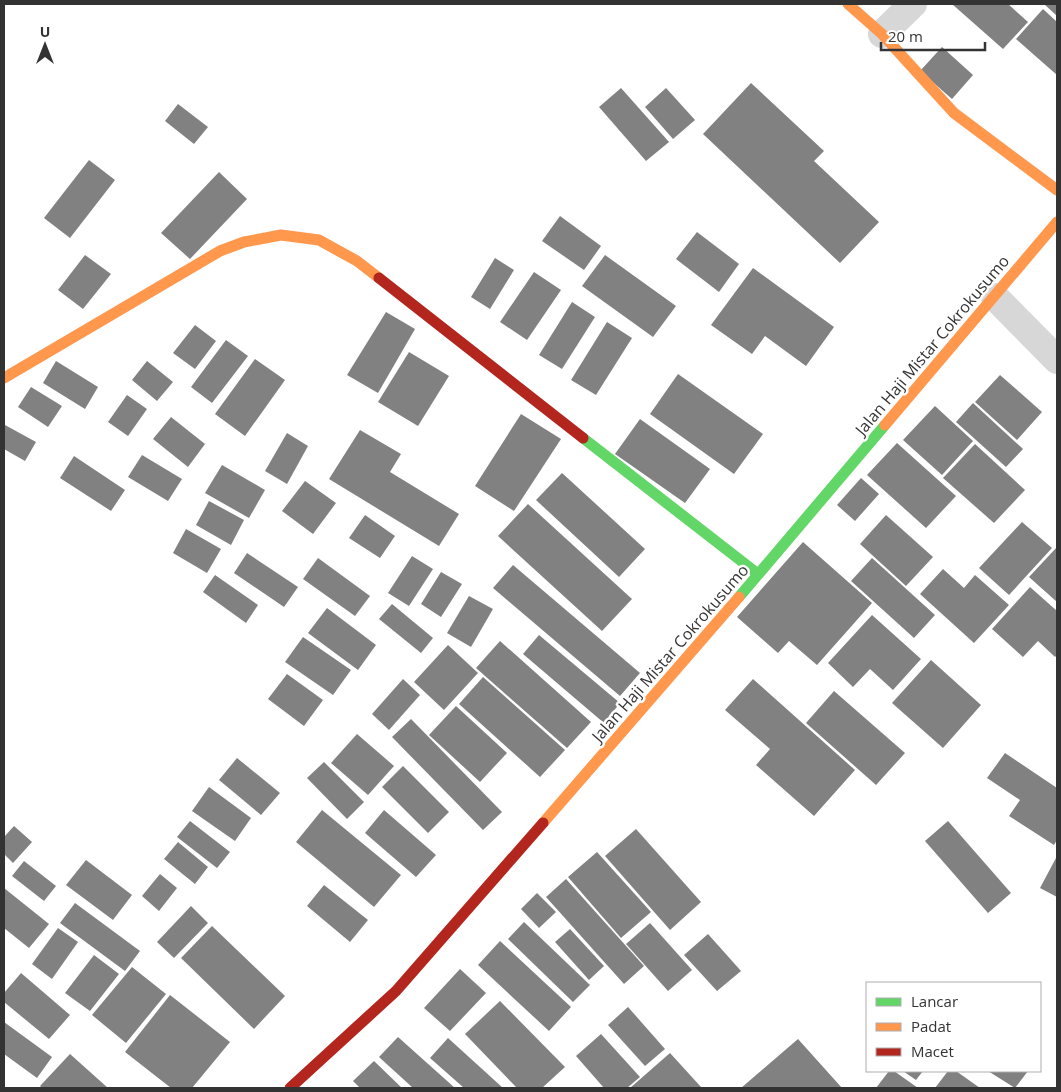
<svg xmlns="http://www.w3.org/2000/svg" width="1061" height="1092" font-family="'Open Sans',sans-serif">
<rect width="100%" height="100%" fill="#fff"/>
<g fill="#818181">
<path d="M 952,4 L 1008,4 L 1028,22 L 1003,49 Z"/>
<path d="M 1044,4 L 1057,4 L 1057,16 Z"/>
<path d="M 1043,9 L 1057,22 L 1057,75 L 1016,39 Z"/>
<path d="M 942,47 L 973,75 L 952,99 L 920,71 Z"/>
<path d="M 751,83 L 824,151 L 814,161 L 879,222 L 840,263 L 703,134 Z"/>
<path d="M 621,88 L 669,142 L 646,161 L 599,107 Z"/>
<path d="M 666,88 L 695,120 L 673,139 L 645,107 Z"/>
<path d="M 178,104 L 208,127 L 194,144 L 165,121 Z"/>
<path d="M 89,160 L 115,180 L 70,238 L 44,218 Z"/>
<path d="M 219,172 L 247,199 L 190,259 L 161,233 Z"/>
<path d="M 560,216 L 601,246 L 584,270 L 542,241 Z"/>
<path d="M 697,232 L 739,264 L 719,292 L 676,259 Z"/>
<path d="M 85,255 L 111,274 L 83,309 L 58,290 Z"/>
<path d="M 605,255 L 676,306 L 653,337 L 582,286 Z"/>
<path d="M 495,258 L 514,270 L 490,309 L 471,297 Z"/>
<path d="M 753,268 L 834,327 L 806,366 L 765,336 L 752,354 L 711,325 Z"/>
<path d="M 534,272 L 561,290 L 527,340 L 500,322 Z"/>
<path d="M 572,302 L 595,317 L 562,369 L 539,355 Z"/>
<path d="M 386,312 L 415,329 L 378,393 L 347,375 Z"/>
<path d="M 607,322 L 632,338 L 596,395 L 571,380 Z"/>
<path d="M 195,325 L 216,341 L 195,369 L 173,353 Z"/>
<path d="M 226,340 L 248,356 L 212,403 L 191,387 Z"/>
<path d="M 409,352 L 449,376 L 418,426 L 378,402 Z"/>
<path d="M 255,359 L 285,380 L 245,436 L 215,414 Z"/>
<path d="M 56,361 L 98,387 L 85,409 L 43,383 Z"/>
<path d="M 147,361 L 173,382 L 157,401 L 132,380 Z"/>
<path d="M 678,374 L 763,434 L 734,474 L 650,414 Z"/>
<path d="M 1000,375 L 1042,412 L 1017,440 L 975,402 Z"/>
<path d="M 31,387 L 62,406 L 48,427 L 18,407 Z"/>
<path d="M 127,395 L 147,409 L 128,436 L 108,422 Z"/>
<path d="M 973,403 L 1023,449 L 1006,467 L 956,422 Z"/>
<path d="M 935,406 L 973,441 L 942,475 L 903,440 Z"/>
<path d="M 521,414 L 561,439 L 514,511 L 475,486 Z"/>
<path d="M 171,417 L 205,444 L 188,467 L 153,439 Z"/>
<path d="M 640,419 L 710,469 L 685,503 L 615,454 Z"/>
<path d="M 5,425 L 36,442 L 25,461 L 4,449 Z"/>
<path d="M 360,430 L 401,454 L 390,472 L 459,514 L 439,546 L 329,479 Z"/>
<path d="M 287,433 L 308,446 L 287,484 L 265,471 Z"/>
<path d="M 897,443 L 956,496 L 926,528 L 867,475 Z"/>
<path d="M 975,444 L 1025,490 L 994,523 L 943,478 Z"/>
<path d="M 142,455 L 182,479 L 168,501 L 128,477 Z"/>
<path d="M 74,456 L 125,490 L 111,511 L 60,478 Z"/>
<path d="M 222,465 L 265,490 L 249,518 L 205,493 Z"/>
<path d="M 562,473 L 645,549 L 619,577 L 536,500 Z"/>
<path d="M 861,478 L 879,494 L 855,521 L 837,505 Z"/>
<path d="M 305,481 L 336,503 L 313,534 L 282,511 Z"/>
<path d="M 209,501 L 244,520 L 231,545 L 196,525 Z"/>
<path d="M 528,504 L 632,599 L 602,631 L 498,536 Z"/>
<path d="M 365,515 L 395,536 L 380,558 L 349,538 Z"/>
<path d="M 886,515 L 933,557 L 906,586 L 860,544 Z"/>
<path d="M 1022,522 L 1052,548 L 1009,595 L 979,568 Z"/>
<path d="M 186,529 L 221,549 L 207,573 L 173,553 Z"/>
<path d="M 803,542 L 872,603 L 817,665 L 789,641 L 778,653 L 737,617 Z"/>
<path d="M 1057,547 L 1057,602 L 1029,577 Z"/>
<path d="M 247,553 L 298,587 L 284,607 L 234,573 Z"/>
<path d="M 412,556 L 433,569 L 409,606 L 388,593 Z"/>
<path d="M 318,558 L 370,596 L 355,616 L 303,579 Z"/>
<path d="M 872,558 L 935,615 L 914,638 L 851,581 Z"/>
<path d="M 513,565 L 640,673 L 620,696 L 493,588 Z"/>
<path d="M 943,569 L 964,588 L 975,575 L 1009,605 L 974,643 L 920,594 Z"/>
<path d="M 441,572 L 462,584 L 441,617 L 421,604 Z"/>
<path d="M 215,575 L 258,605 L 246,623 L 203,592 Z"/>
<path d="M 1030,587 L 1057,611 L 1057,655 L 1055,657 L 1038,641 L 1023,657 L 992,629 Z"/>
<path d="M 469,596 L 493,609 L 471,647 L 447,633 Z"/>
<path d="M 392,604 L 433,638 L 421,653 L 379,619 Z"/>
<path d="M 327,608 L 376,645 L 358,670 L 308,633 Z"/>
<path d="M 872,615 L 921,659 L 893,690 L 870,669 L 853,687 L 828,663 Z"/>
<path d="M 539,635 L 620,703 L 604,723 L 523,654 Z"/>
<path d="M 303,637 L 351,670 L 333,695 L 285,662 Z"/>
<path d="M 500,641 L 591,722 L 567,748 L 476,668 Z"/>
<path d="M 448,645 L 478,673 L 444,710 L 414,682 Z"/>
<path d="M 931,660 L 981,705 L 943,748 L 892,703 Z"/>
<path d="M 287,674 L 323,700 L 304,726 L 268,699 Z"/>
<path d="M 483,677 L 565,750 L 540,777 L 459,704 Z"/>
<path d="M 403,679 L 420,695 L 389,730 L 372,714 Z"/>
<path d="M 753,679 L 855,770 L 814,816 L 756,765 L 770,749 L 725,710 Z"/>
<path d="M 834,691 L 905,753 L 876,785 L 806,723 Z"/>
<path d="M 456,706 L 507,753 L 480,782 L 429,735 Z"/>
<path d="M 411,719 L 502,812 L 483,830 L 392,737 Z"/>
<path d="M 357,734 L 394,766 L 368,795 L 331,763 Z"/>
<path d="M 1005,753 L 1057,788 L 1057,840 L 1054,845 L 1009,816 L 1020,800 L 987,778 Z"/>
<path d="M 237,758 L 280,793 L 261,815 L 219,780 Z"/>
<path d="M 324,762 L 364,802 L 347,819 L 307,778 Z"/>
<path d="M 403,766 L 449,812 L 428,833 L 382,787 Z"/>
<path d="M 209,787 L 251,818 L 235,841 L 192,811 Z"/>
<path d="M 322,810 L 401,875 L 374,907 L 296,842 Z"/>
<path d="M 384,810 L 436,855 L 416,877 L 365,833 Z"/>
<path d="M 190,821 L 230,852 L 217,868 L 177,837 Z"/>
<path d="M 948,821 L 1011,893 L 988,913 L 925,841 Z"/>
<path d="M 14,826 L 32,842 L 13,863 L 4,854 L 4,837 Z"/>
<path d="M 636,829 L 701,902 L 670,930 L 605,856 Z"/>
<path d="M 178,842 L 208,867 L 195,884 L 164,859 Z"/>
<path d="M 597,852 L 651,912 L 621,938 L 568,877 Z"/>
<path d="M 1057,856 L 1057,897 L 1040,888 Z"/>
<path d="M 86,860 L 132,895 L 113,920 L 66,885 Z"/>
<path d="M 24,861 L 56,886 L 44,901 L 12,876 Z"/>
<path d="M 160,874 L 177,888 L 159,911 L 142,896 Z"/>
<path d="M 566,879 L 644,966 L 624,984 L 546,897 Z"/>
<path d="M 324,885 L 368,920 L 350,942 L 307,906 Z"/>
<path d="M 4,888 L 49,924 L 29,948 L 4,928 Z"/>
<path d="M 537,893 L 556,912 L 539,928 L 521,909 Z"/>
<path d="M 75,903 L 140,951 L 125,971 L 60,923 Z"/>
<path d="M 191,906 L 208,923 L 174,958 L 157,942 Z"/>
<path d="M 524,922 L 590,985 L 573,1002 L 508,939 Z"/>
<path d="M 650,923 L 692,970 L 668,991 L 626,944 Z"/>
<path d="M 212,926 L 285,996 L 254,1029 L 181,958 Z"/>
<path d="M 58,928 L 78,942 L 52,979 L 32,964 Z"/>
<path d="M 570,929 L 604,966 L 589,980 L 555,942 Z"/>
<path d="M 708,934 L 741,971 L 717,991 L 684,955 Z"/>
<path d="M 500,941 L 571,1007 L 549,1031 L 478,965 Z"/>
<path d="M 94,955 L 119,974 L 90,1011 L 65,993 Z"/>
<path d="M 132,967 L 166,994 L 126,1043 L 92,1015 Z"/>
<path d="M 460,969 L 486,993 L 450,1031 L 424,1008 Z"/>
<path d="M 21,973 L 70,1015 L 49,1039 L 4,1002 L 4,993 Z"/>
<path d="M 170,995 L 230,1042 L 192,1088 L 171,1088 L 125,1052 Z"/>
<path d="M 500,1001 L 565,1067 L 542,1088 L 517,1088 L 465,1034 Z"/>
<path d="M 628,1007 L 665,1049 L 645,1066 L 608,1025 Z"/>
<path d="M 4,1022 L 52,1057 L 37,1078 L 4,1054 Z"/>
<path d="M 601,1034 L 640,1077 L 627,1088 L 604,1088 L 576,1056 Z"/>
<path d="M 398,1037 L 455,1088 L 413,1088 L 379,1057 Z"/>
<path d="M 448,1038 L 503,1088 L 464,1088 L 430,1058 Z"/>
<path d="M 798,1039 L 842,1088 L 741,1088 Z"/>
<path d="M 670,1053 L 701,1087 L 699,1088 L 630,1088 Z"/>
<path d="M 70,1054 L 108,1088 L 42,1088 L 40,1086 Z"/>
<path d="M 374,1061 L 402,1088 L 360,1088 L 353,1081 Z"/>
<path d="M 889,1071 L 894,1071 L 918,1088 L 876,1088 Z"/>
<path d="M 903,1071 L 923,1071 L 916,1080 Z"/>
<path d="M 948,1071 L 956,1071 L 980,1088 L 935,1088 Z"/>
<path d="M 988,1071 L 1028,1071 L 1015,1088 Z"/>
</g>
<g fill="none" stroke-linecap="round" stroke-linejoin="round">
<g stroke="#d7d7d7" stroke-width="28">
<path d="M 882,34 L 913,4"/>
<path d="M 995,297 L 1057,360"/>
</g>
<g stroke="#63d668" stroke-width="11">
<path d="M 583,438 L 758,574"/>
<path d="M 739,597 L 885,425"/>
</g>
<g stroke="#ff974d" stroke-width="11">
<path d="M 848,4 L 882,34 L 954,113 L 1057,190"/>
<path d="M 4,378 L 220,251 L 244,242 L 281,235 L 319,240 L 357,261 L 379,278"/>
<path d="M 885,425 L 1057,222"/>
<path d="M 543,823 L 739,597"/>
</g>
<g stroke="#b3261e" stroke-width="11">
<path d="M 379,278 L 583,438"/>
<path d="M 290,1088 L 396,991 L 543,823"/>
</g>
</g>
<g text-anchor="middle" stroke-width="5" stroke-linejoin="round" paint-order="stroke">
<g font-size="16" fill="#333" stroke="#fff">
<text transform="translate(932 345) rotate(-50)" y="6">Jalan Haji Mistar Cokrokusumo</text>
<text transform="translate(670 653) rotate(-49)" y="6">Jalan Haji Mistar Cokrokusumo</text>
</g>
</g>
<rect width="1061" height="1092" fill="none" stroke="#333333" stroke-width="10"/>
<rect x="866" y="982" width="175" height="90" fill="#ffffff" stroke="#adadad"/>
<rect x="876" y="998" width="25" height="8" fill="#63d668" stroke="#adadad"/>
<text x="911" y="1007" font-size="15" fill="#333333">Lancar</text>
<rect x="876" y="1023" width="25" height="8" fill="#ff974d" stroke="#adadad"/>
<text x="911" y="1032" font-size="15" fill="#333333">Padat</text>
<rect x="876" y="1048" width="25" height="8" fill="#b3261e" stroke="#adadad"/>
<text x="911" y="1057" font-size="15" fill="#333333">Macet</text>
<g transform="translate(45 45)" stroke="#ffffff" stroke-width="4" paint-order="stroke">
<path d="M0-4L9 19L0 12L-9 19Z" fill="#333333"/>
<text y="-8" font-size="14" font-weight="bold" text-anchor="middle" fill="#333333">U</text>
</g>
<path d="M881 42v8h104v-8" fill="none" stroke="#333333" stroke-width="2.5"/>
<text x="888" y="42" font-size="15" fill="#333333" stroke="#ffffff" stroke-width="4" paint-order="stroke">20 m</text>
</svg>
